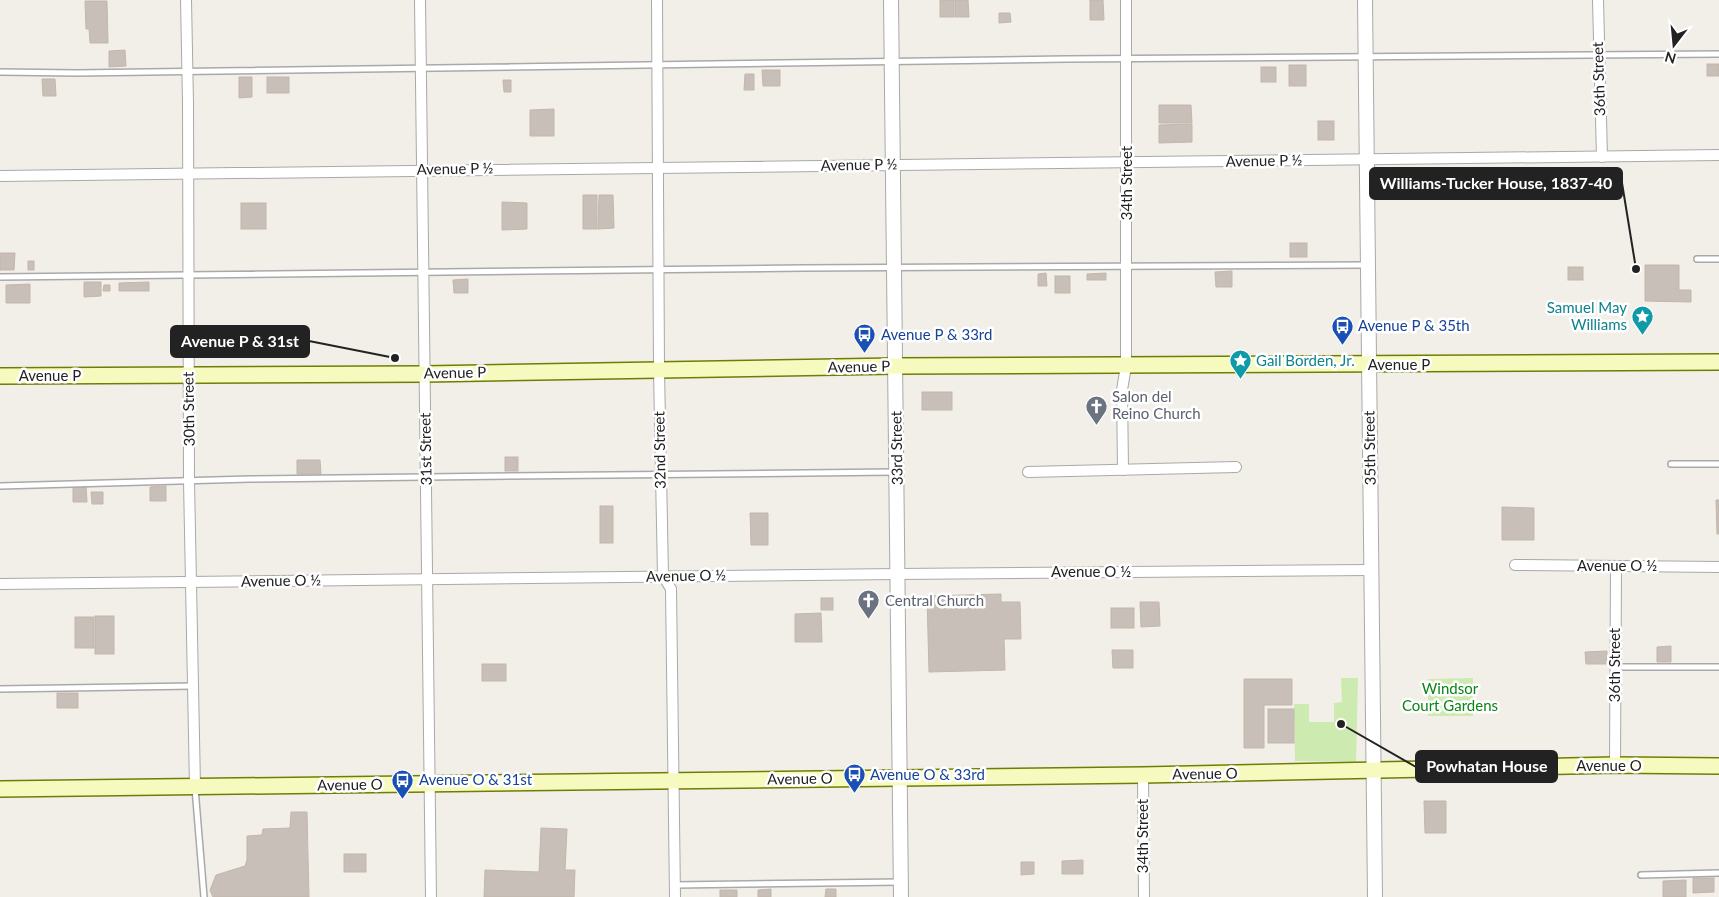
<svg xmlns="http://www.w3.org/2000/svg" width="1719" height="897" font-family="Lato,sans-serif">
<rect width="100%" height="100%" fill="#f2efe9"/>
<g fill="#cdebb0">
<path d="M 1341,678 L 1358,678 L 1356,762 L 1295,761 L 1294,704 L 1309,704 L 1309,722 L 1334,722 L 1334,703 L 1342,702 Z"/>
<path d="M 1473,678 L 1473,716 L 1428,716 L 1428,679 Z"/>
</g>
<g fill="#c7bfb8" stroke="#c4b6ab">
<rect x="940" y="0" width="14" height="17"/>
<path d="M 955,0 L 968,0 L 969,17 L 955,17 Z"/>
<path d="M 1090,0 L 1103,0 L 1104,20 L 1090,20 Z"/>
<path d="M 85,1 L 107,1 L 108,43 L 90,43 L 89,29 L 86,29 Z"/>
<path d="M 999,13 L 1010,13 L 1011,22 L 999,23 Z"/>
<path d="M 125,50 L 126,66 L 109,67 L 109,51 Z"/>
<rect x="1707" y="64" width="12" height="12"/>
<rect x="1289" y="65" width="17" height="21"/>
<rect x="1261" y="67" width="15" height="15"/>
<path d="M 762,70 L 780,70 L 780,86 L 763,86 Z"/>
<path d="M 745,74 L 754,74 L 754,90 L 744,90 Z"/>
<path d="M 239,77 L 252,77 L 252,97 L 239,98 Z"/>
<rect x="267" y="77" width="22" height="16"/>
<path d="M 42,79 L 55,79 L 56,96 L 43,96 Z"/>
<path d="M 503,80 L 511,80 L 511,92 L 504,92 Z"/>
<path d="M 1159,105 L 1191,105 L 1192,123 L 1159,123 Z"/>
<path d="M 554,109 L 554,136 L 530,136 L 530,110 Z"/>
<rect x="1318" y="121" width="16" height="19"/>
<path d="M 1192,124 L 1192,142 L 1159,143 L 1159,125 Z"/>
<rect x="583" y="195" width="14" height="34"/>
<path d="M 599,195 L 613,195 L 614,228 L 598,229 Z"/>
<path d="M 502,202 L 527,203 L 527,229 L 502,230 Z"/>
<rect x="241" y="203" width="25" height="26"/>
<rect x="1290" y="243" width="17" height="14"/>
<path d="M 0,253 L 15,253 L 14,270 L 0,270 Z"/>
<rect x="28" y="261" width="6" height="9"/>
<path d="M 1645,265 L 1679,265 L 1679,290 L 1691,290 L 1691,302 L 1645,301 Z"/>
<rect x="1568" y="267" width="15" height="13"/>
<path d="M 1232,271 L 1232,287 L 1216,287 L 1215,272 Z"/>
<path d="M 1046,273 L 1047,286 L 1038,286 L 1038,274 Z"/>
<path d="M 1106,273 L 1106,280 L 1087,280 L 1087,274 Z"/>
<rect x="1055" y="276" width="15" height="17"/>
<path d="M 468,279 L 468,293 L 454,293 L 453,280 Z"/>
<path d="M 84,282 L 101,282 L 101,296 L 84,297 Z"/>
<path d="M 149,282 L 149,291 L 119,291 L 119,283 Z"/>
<path d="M 30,284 L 30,303 L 6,303 L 6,285 Z"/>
<path d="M 104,285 L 110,285 L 110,291 L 103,291 Z"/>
<rect x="922" y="392" width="30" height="18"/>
<rect x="505" y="457" width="13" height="14"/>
<path d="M 297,460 L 320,460 L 321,474 L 297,474 Z"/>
<path d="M 166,486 L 166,501 L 150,501 L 150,487 Z"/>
<path d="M 73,487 L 86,487 L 87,502 L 73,502 Z"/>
<path d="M 91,492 L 103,492 L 103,504 L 92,504 Z"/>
<path d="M 1716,500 L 1719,500 L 1719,534 L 1717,534 Z"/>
<rect x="600" y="506" width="13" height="37"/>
<path d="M 1502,507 L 1534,508 L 1534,540 L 1502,540 Z"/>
<path d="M 750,513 L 768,513 L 768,545 L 751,545 Z"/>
<path d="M 1001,594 L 1001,602 L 1020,602 L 1021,639 L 1004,639 L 1005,670 L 929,672 L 927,596 Z"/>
<rect x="821" y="598" width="12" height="12"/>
<path d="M 1140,602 L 1159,602 L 1160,626 L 1141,627 Z"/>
<rect x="1111" y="608" width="23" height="20"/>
<path d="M 821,613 L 822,642 L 795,642 L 795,614 Z"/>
<rect x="95" y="616" width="19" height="38"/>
<rect x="75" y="617" width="19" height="31"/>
<path d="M 1671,646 L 1671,662 L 1657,662 L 1657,647 Z"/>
<path d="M 1112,650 L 1133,650 L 1133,668 L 1113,668 Z"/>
<path d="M 1607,651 L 1607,664 L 1586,664 L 1585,652 Z"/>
<rect x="482" y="664" width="24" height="17"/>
<path d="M 1244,679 L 1292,679 L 1292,705 L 1264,705 L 1264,748 L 1244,748 Z"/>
<rect x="57" y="693" width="21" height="15"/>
<rect x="1268" y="709" width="26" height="34"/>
<path d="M 1424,801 L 1446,801 L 1446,833 L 1425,833 Z"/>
<path d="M 291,812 L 307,812 L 309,897 L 213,897 L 210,890 L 216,875 L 245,866 L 247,860 L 247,836 L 262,835 L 263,829 L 290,828 Z"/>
<path d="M 541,828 L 567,829 L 565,870 L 575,870 L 574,897 L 484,897 L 485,870 L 539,872 Z"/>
<rect x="344" y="854" width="22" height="18"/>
<path d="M 1083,860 L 1083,874 L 1062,874 L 1062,861 Z"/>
<path d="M 1021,862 L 1034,862 L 1034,874 L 1021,875 Z"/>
<path d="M 1693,878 L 1714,878 L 1714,892 L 1693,893 Z"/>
<path d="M 1686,880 L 1686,897 L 1663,897 L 1663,881 Z"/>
<path d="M 771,889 L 771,897 L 758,897 L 758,890 Z"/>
<path d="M 826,889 L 836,889 L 836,897 L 825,897 Z"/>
<rect x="720" y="890" width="17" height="7"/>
</g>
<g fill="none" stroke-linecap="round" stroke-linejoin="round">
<defs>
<g id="service">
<path d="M 0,72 L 77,73 L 1067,59 L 1719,54"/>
<path d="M 1697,259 L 1719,259"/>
<path d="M 0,277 L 804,268 L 1367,265"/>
<path d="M 1671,464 L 1719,464"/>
<path d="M 0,486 L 250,479 L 426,477 L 894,472"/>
<path d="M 1615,667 L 1719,667"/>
<path d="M 0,689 L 193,686"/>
<path d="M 195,788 L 204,897"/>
<path d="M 1641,875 L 1719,873"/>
<path d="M 675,885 L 901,882"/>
</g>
<g id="minor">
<path d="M 186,0 L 188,102 L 189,481 L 195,787"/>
<path d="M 420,0 L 431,897"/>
<path d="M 657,0 L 659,370 L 663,576 L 671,589 L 675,897"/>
<path d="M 1598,0 L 1602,157"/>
<path d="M 0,176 L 1719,155"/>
<path d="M 1123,470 L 1122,390 L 1126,366 L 1126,0"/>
<path d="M 1028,472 L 1236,467"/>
<path d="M 1515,565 L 1719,567"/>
<path d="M 0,584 L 898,574 L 1371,570"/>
<path d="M 1615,765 L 1616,566"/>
<path d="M 1143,775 L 1144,897"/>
</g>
<g id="tertiary">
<path d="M 891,0 L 901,897"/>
<path d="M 1365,0 L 1375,897"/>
</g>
<g id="secondary">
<path d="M 0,376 L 425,374 L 896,366 L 1719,362"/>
<path d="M 0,789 L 1143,775 L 1615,765 L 1719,766"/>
</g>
</defs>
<use href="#service" stroke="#a9a9a9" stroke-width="8"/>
<use href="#minor" stroke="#a9a9a9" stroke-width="12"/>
<use href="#tertiary" stroke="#a9a9a9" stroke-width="16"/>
<use href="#secondary" stroke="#707d05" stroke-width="18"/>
<use href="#service" stroke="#fff" stroke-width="5"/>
<use href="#minor" stroke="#fff" stroke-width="10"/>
<use href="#tertiary" stroke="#fff" stroke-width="14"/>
<use href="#secondary" stroke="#f7fabf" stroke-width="15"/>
</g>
<defs>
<symbol id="sight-pin" viewBox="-11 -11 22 30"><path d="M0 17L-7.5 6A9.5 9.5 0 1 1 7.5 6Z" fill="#0f9aa8" stroke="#fff"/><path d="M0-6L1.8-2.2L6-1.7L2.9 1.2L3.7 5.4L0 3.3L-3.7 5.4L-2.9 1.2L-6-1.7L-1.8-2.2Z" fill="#fff"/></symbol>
<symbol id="bus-pin" viewBox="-11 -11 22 30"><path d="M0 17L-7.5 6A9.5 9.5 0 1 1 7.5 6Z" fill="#1a4fb4" stroke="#fff"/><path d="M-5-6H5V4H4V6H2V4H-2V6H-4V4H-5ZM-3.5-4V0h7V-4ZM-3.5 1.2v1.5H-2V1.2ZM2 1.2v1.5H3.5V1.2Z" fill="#fff"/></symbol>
<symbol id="church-pin" viewBox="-11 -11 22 30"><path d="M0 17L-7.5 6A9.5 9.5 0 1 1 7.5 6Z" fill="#6b7280" stroke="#fff"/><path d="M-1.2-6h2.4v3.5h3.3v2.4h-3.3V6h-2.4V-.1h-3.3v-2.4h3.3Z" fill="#fff"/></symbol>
</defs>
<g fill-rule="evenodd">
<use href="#sight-pin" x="1630" y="304" width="25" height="34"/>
<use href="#bus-pin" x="1330" y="314" width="25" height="34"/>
<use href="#bus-pin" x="852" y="322" width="25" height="34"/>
<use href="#sight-pin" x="1228" y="348" width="25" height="34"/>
<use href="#church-pin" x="1084" y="394" width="25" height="34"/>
<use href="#church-pin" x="856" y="588" width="25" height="34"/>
<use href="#bus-pin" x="842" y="762" width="25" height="34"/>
<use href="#bus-pin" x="390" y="768" width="25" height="34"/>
</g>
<g text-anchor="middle" stroke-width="5" stroke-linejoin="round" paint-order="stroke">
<g font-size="15" fill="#222" stroke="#fff">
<text transform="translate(1599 79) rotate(-92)" y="5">36th Street</text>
<text transform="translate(1264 161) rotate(-1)" y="5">Avenue P ½</text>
<text transform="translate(859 165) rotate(-1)" y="5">Avenue P ½</text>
<text transform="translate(455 169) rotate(-1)" y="5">Avenue P ½</text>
<text transform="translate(1127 183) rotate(-90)" y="5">34th Street</text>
<text x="1399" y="370">Avenue P</text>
<text transform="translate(859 367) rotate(-1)" y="5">Avenue P</text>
<text transform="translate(455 373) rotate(-1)" y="5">Avenue P</text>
<text x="50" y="381">Avenue P</text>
<text transform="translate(189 409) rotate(-91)" y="5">30th Street</text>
<text transform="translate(897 448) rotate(-91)" y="5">33rd Street</text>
<text transform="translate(1370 448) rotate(-91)" y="5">35th Street</text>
<text transform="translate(426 449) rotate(-91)" y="5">31st Street</text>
<text transform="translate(660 450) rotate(-91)" y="5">32nd Street</text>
<text x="1617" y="571">Avenue O ½</text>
<text x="1091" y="577">Avenue O ½</text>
<text transform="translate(686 576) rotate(-1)" y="5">Avenue O ½</text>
<text transform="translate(281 581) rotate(-1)" y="5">Avenue O ½</text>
<text transform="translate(1615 665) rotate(-90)" y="5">36th Street</text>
<text x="1609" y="771">Avenue O</text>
<text transform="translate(1205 774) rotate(-1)" y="5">Avenue O</text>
<text transform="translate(800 779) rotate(-1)" y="5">Avenue O</text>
<text transform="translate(350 785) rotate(-1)" y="5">Avenue O</text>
<text transform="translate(1143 836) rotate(-90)" y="5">34th Street</text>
</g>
<g font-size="15" fill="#0d838f" stroke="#fff" text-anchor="end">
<text x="1627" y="313">Samuel May<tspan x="1627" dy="17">Williams</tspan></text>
<text x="1256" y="366" text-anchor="start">Gail Borden, Jr.</text>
</g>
<g font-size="15" fill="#164399" stroke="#fff" text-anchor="start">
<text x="1358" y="331">Avenue P &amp; 35th</text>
<text x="881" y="340">Avenue P &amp; 33rd</text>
<text x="870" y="780">Avenue O &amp; 33rd</text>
<text x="419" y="785">Avenue O &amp; 31st</text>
</g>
<g font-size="15" fill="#5b616d" stroke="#fff" text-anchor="start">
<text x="1112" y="402">Salon del<tspan x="1112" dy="17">Reino Church</tspan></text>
<text x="885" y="606">Central Church</text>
</g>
<g font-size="15" fill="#0c8416" stroke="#fff">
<text x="1450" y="694">Windsor<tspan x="1450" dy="17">Court Gardens</tspan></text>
</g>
</g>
<path fill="none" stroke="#222" stroke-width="2" d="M1636 269L1622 183M395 358L309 341M1341 724L1416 767"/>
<g fill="#222" stroke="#fff" stroke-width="2">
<circle cx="1636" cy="269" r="5"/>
<circle cx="395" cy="358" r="5"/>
<circle cx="1341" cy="724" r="5"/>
</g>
<g fill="#222" stroke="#222" stroke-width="2">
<rect x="1370" y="168" width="252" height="31" rx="5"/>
<rect x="171" y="326" width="138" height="31" rx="5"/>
<rect x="1416" y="751" width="141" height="31" rx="5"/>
</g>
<g font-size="16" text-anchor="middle" font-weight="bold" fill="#fff">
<text x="1496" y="189">Williams-Tucker House, 1837-40</text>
<text x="240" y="347">Avenue P &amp; 31st</text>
<text x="1487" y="772">Powhatan House</text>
</g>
<g transform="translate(1674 45) rotate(196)" stroke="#ffffff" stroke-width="4" paint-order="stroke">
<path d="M0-4L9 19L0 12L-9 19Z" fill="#222222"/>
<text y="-8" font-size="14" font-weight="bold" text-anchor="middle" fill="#222222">N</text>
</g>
</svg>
